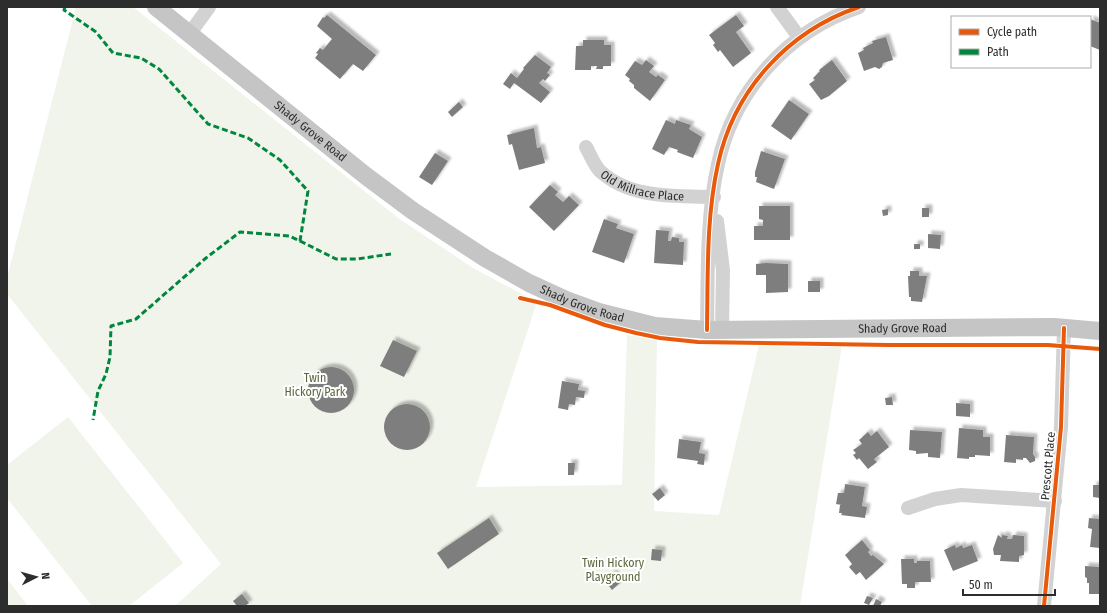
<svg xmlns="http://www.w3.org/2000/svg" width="1107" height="613" font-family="'Fira Sans Condensed',sans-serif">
<defs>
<filter id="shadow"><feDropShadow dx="3.5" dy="-3.5" stdDeviation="1" flood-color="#0004"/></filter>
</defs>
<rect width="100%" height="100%" fill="#fff"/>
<g fill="#f1f4eb">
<path d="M 76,7 L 133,7 L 398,218 L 473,268 L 537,302 L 476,487 L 622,485 L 627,335 L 657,340 L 654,511 L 719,515 L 759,345 L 842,345 L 800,606 L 175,606 L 221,564 L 7,294 L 7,278 Z"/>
<path d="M 68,417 L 183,563 L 129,606 L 92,606 L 7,498 L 7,465 Z"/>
<path d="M 7,579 L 28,606 L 7,606 Z"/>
</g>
<g fill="#7e7e7e" filter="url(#shadow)">
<path d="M 327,15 L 376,55 L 363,71 L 353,64 L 340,79 L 315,58 L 318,54 L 316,53 L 320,48 L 323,50 L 332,39 L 317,26 L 323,17 L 324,18 Z"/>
<path d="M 736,15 L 744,26 L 736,32 L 751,53 L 733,67 L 720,50 L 718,52 L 713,45 L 715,43 L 709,35 Z"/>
<path d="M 1090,19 L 1100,23 L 1100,50 L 1090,46 Z"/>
<path d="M 886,37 L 893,60 L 883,63 L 882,67 L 879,69 L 875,67 L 864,71 L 858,53 L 864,50 L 863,48 L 873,43 L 872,41 Z"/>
<path d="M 583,40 L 604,40 L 604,45 L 611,45 L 611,66 L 603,66 L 603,69 L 596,69 L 597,66 L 591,66 L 591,70 L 575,70 L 576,46 L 583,46 Z"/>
<path d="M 535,55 L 551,67 L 547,73 L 550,75 L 545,81 L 543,79 L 539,83 L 550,92 L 541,103 L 514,83 L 510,89 L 503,84 L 511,73 L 517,78 L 524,69 L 523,68 Z"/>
<path d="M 646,60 L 654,66 L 649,72 L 656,77 L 658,75 L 665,80 L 650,101 L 634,88 L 634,85 L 629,81 L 630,79 L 625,75 L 635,61 L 642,65 Z"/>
<path d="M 832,60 L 847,81 L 829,96 L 821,100 L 809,84 L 815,80 L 813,78 L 820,71 L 819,70 Z"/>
<path d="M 789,100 L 809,114 L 791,140 L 771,126 Z"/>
<path d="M 459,102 L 463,107 L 452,117 L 448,112 Z"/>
<path d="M 666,120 L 675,124 L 676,120 L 691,125 L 689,129 L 702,137 L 693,158 L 677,152 L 678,150 L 669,147 L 664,155 L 652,149 Z"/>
<path d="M 534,128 L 537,148 L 541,147 L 545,163 L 519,170 L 512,144 L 509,145 L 507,135 Z"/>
<path d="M 761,151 L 785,159 L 774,189 L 756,182 L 757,177 L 755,177 L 755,172 Z"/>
<path d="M 435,153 L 448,161 L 432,185 L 419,177 Z"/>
<path d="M 550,185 L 558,192 L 555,195 L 563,202 L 569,196 L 579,205 L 554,231 L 529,207 Z"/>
<path d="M 759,206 L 790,206 L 790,240 L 754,240 L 754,226 L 763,226 L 763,220 L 759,219 Z"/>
<rect x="922" y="208" width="7" height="9"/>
<path d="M 888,209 L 888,215 L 883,216 L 882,210 Z"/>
<path d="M 604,219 L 618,224 L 616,228 L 634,234 L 624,263 L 592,252 Z"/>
<path d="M 656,230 L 669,231 L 668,241 L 671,241 L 672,237 L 679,238 L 679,242 L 684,242 L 683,265 L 654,263 Z"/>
<path d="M 928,234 L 941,235 L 940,249 L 928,248 Z"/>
<rect x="914" y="244" width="6" height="5"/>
<path d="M 766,263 L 788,264 L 788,292 L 766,293 L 766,275 L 756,275 L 756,264 Z"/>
<path d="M 910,271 L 919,271 L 919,276 L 927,276 L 922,302 L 911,301 L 911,297 L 909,297 L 908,276 L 910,276 Z"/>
<rect x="808" y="281" width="12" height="11"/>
<path d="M 393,340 L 417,351 L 404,377 L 380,366 Z"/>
<circle cx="331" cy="390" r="23"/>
<path d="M 562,381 L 579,384 L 578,390 L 585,391 L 584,398 L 576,397 L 575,405 L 569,404 L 568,410 L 558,408 Z"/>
<path d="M 892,397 L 893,405 L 886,405 L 885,398 Z"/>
<path d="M 956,403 L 970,404 L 970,417 L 956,416 Z"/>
<circle cx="407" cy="427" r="23"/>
<path d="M 959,428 L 983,430 L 983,437 L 990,437 L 990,456 L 975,455 L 975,457 L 969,457 L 969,459 L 957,458 Z"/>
<path d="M 910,430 L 942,432 L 940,458 L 928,457 L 928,453 L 916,454 L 916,451 L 909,450 Z"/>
<path d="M 877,431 L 889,447 L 874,459 L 877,462 L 868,469 L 859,458 L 857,460 L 853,455 L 856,453 L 853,450 L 862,444 L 859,440 L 868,432 L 871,436 Z"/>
<path d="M 1006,435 L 1034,437 L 1033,454 L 1035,457 L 1035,461 L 1030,463 L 1026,458 L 1023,458 L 1023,460 L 1016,459 L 1016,463 L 1004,462 Z"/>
<path d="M 679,439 L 701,442 L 699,453 L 705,454 L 704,465 L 697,464 L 698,461 L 677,458 Z"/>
<path d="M 568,463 L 575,463 L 574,475 L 568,475 Z"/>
<path d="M 845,484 L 865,487 L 862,506 L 867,507 L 865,518 L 841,515 L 842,513 L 839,513 L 840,505 L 842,505 L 836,504 L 838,493 L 844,493 Z"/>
<path d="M 1093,485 L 1100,485 L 1100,498 L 1093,497 Z"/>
<path d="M 660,488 L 665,495 L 658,501 L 652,494 Z"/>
<path d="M 489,518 L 499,534 L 448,569 L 437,553 Z"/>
<path d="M 1089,518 L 1100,519 L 1100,548 L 1090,547 L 1092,529 L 1088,528 Z"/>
<path d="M 998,535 L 1002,538 L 1002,535 L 1008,536 L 1007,539 L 1012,539 L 1013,535 L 1024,536 L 1024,555 L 1019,556 L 1019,562 L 1000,561 L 1001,555 L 994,555 L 993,549 Z"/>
<path d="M 862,540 L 870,550 L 868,552 L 871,556 L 873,555 L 884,564 L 866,580 L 860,572 L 856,575 L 849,567 L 852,564 L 845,555 Z"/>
<path d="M 955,545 L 956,548 L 962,545 L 963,548 L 972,545 L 978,561 L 953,571 L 944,550 Z"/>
<path d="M 652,549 L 662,550 L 661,561 L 651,560 Z"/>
<path d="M 901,559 L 914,559 L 914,563 L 917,563 L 917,561 L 930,561 L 931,582 L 915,582 L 915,588 L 907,588 L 907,584 L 902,584 Z"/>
<path d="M 1085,566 L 1100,567 L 1100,594 L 1089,594 L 1089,583 L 1087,583 L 1087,578 L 1085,577 Z"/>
<path d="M 613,573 L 621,582 L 612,590 L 605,581 Z"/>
<path d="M 242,594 L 249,603 L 245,606 L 237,606 L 233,601 Z"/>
<path d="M 867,596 L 873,598 L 869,605 L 864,603 Z"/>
<path d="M 876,599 L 882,602 L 880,606 L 873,606 Z"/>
</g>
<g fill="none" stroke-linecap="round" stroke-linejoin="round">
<g stroke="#d2d2d2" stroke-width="14">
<path d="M 777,7 L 799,37"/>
<path d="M 190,33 L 209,7"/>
<path id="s1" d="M 586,147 C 590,154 594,165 600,171 C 630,199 675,196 714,197"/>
<path d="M 717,221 L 723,270 L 722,330"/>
<path d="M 707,330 C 708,275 706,218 718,164 C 734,90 788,31 859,7"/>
<path d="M 908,508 L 935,499 L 961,495 L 1055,501"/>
<path d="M 1044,606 L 1061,427 L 1064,328"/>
</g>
<path stroke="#c5c5c5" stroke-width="18" id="s2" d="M 156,7 L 366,176 L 413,211 L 485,258 L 529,283 L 566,300 L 599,312 L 655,326 L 707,330 L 1054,327 L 1100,331"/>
<g stroke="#00873e" stroke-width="3" stroke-dasharray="6 3" stroke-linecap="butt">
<path d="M 65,7 L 64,10 L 96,32 L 113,53 L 141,58 L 159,69 L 208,124 L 248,138 L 280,160 L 308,191 L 300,241 L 289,236 L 240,232 L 206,258 L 136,319 L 111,326 L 110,357 L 106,374 L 98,391 L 93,420"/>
<path d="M 300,241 L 336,259 L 357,259 L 391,254"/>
</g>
<defs>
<g id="cycleway">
<path d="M 520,298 L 550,305 L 605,325 L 636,333 L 660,338 L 698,342 L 889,345 L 1048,345 L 1100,349"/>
<path d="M 707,330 C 708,275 706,218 718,164 C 734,90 788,31 859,7"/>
<path d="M 1044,606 L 1061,427 L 1064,328"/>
</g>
</defs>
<use href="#cycleway" stroke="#fff" stroke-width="6"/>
<use href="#cycleway" stroke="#e8590c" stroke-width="4"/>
</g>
<g text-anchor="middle" stroke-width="4" stroke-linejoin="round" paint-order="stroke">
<g font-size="12" fill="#2d2d2d" stroke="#fff">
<text dy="4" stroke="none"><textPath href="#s2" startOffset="198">Shady Grove Road</textPath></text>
<text dy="4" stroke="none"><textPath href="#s1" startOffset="74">Old Millrace Place</textPath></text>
<text dy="4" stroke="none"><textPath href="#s2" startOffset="522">Shady Grove Road</textPath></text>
<text dy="4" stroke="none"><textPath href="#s2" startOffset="846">Shady Grove Road</textPath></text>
<text transform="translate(1048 466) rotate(-85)" y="4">Prescott Place</text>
</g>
<g font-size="12" fill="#59683c" stroke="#fff">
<text x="315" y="382">Twin<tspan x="315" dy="14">Hickory Park</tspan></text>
<text x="613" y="567">Twin Hickory<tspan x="613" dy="14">Playground</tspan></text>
</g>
</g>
<rect width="1107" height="613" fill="none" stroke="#2d2d2d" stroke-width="16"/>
<rect x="951" y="16" width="140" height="52" fill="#ffffff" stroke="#ababab"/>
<rect x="959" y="29" width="20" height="6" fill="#e8590c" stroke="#ababab"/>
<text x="987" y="36" font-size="12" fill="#2d2d2d">Cycle path</text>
<rect x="959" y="49" width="20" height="6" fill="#00873e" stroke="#ababab"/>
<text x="987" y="56" font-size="12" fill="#2d2d2d">Path</text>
<g transform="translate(36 577) rotate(84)" stroke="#ffffff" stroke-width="3" paint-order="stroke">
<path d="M0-3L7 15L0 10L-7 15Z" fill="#2d2d2d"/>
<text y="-6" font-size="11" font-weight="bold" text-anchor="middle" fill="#2d2d2d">N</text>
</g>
<path d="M963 589v6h92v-6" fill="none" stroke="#2d2d2d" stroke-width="2"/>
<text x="969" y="589" font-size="12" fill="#2d2d2d" stroke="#ffffff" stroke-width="3" paint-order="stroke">50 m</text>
</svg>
